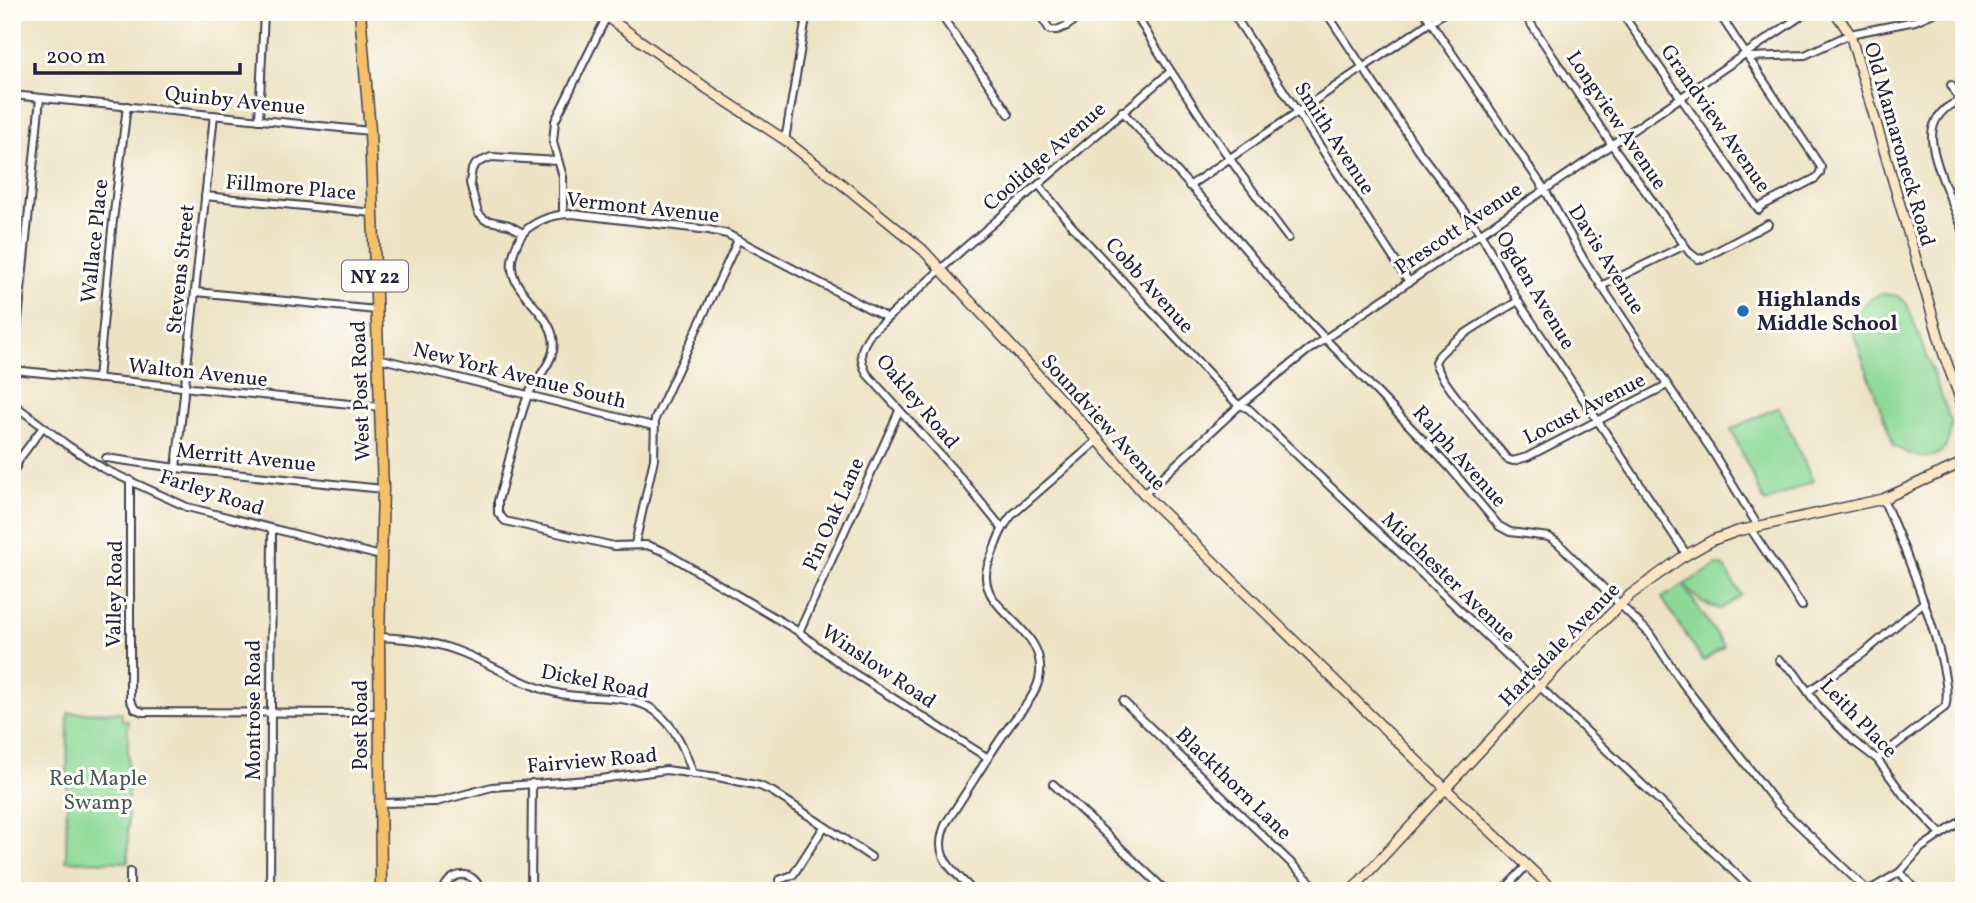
<svg xmlns="http://www.w3.org/2000/svg" width="1976" height="903" font-family="Vollkorn,serif">
<rect width="100%" height="100%" fill="#fdfcf7"/>
<filter id="ink" filterUnits="userSpaceOnUse"><feTurbulence type="fractalNoise" baseFrequency=".0143" numOctaves="2"/><feDisplacementMap in="SourceGraphic" scale="14" xChannelSelector="R" yChannelSelector="G"/><feConvolveMatrix kernelMatrix="1 2 1 2 8 2 1 2 1" color-interpolation-filters="sRGB"/></filter>
<filter id="wash" filterUnits="userSpaceOnUse"><feTurbulence type="fractalNoise" baseFrequency=".00686" numOctaves="4" result="noise"/><feDisplacementMap in="SourceGraphic" scale="28" xChannelSelector="R" yChannelSelector="G"/><feGaussianBlur stdDeviation="1.57" result="paint"/><feColorMatrix in="noise" values="0 0 0 0 0 0 0 0 0 0 0 0 0 0 0 0 0 1.4 0 .05"/><feComposite in="paint" operator="in"/></filter>
<g filter="url(#wash)">
<rect width="100%" height="100%" fill="#ede2c3"/>
<g fill="#8dd997" stroke="#587e69" stroke-width="2">
<path d="M 1883,294 L 1898,296 L 1907,304 L 1951,422 C 1950,463 1923,464 1894,446 L 1850,324 C 1859,311 1866,298 1883,294 Z"/>
<path d="M 1779,407 L 1813,481 L 1765,503 L 1731,429 Z"/>
<path d="M 1717,565 L 1724,567 L 1741,595 L 1721,609 C 1705,605 1694,599 1685,584 Z"/>
<path d="M 1683,585 L 1724,646 L 1703,661 L 1662,598 Z"/>
<path d="M 122,712 L 122,720 L 128,720 L 128,862 L 66,861 L 68,713 Z"/>
</g>
</g>
<g filter="url(#ink)">
<g fill="none" stroke-linecap="round" stroke-linejoin="round">
<defs>
<g id="street">
<path d="M 939,12 L 1009,114"/>
<path d="M 1038,12 L 1050,30 L 1057,30 L 1067,26 L 1086,12"/>
<path d="M 1134,12 C 1181,90 1233,166 1288,238"/>
<path d="M 1232,12 L 1409,282"/>
<path d="M 1326,12 L 1418,150 L 1481,234 L 1518,301 L 1687,555"/>
<path d="M 1424,12 L 1545,190 L 1584,260 L 1712,451 L 1758,526"/>
<path d="M 1523,12 L 1612,145 L 1690,253 L 1698,259 L 1704,258 L 1768,224"/>
<path d="M 1621,12 L 1759,210"/>
<path d="M 1718,12 L 1821,167 L 1820,173 L 1816,178 L 1758,208"/>
<path d="M 1750,57 L 1805,55 L 1850,34 L 1915,21 L 1936,12"/>
<path d="M 1951,85 L 1961,102"/>
<path d="M 12,95 L 370,131"/>
<path d="M 1964,101 C 1945,103 1931,120 1932,139 C 1933,162 1955,209 1964,232"/>
<path d="M 1122,111 L 1214,212 L 1289,301 L 1450,468 L 1499,526 L 1510,532 L 1549,537 L 1558,543 L 1649,633 L 1683,684 L 1777,804 L 1868,891"/>
<path d="M 259,120 L 264,12"/>
<path d="M 785,140 L 807,12"/>
<path d="M 1039,185 L 1071,225 L 1236,403 L 1249,409 L 1754,891"/>
<path d="M 1189,186 L 1445,12"/>
<path d="M 205,196 L 373,213"/>
<path d="M 563,214 L 563,177 L 553,142 L 555,121 L 609,12"/>
<path d="M 523,233 L 509,225 L 485,220 L 478,213 L 470,183 L 472,169 L 477,163 L 491,157 L 558,161"/>
<path d="M 1601,286 L 1683,246"/>
<path d="M 196,292 L 376,310"/>
<path d="M 1518,301 C 1499,313 1443,343 1435,362 C 1441,384 1491,438 1507,459 L 1513,461 L 1527,457 L 1667,385"/>
<path d="M 887,318 L 727,234 L 709,230 L 572,214 C 556,214 540,219 527,229 C 520,235 517,243 514,252 C 499,293 561,311 553,351 C 549,369 533,381 527,398 C 515,431 508,467 498,501 L 498,513 L 505,521 L 614,546 L 647,545 L 663,551 L 799,632 L 847,669 L 988,758"/>
<path d="M 378,358 L 653,426"/>
<path d="M 13,370 L 380,407"/>
<path d="M 13,371 L 40,98"/>
<path d="M 98,379 L 112,229 L 127,106"/>
<path d="M 12,403 L 67,445 L 104,469 L 187,507 L 381,556"/>
<path d="M 106,458 L 176,468 L 383,489"/>
<path d="M 176,468 L 214,115"/>
<path d="M 12,475 L 20,458 L 43,427"/>
<path d="M 130,480 L 130,700 L 135,709 L 143,712 L 379,713"/>
<path d="M 1144,494 L 1240,405 L 1307,351 L 1807,12"/>
<path d="M 1001,527 L 962,479 L 867,374 C 858,356 860,349 871,333 L 962,250 L 1170,72"/>
<path d="M 1750,528 L 1802,606"/>
<path d="M 635,544 L 654,459 L 655,419 L 738,240"/>
<path d="M 799,632 L 899,411"/>
<path d="M 379,637 C 407,638 437,642 463,653 C 498,667 523,686 561,694 C 590,700 631,693 655,711 C 676,727 685,750 693,774"/>
<path d="M 1779,660 L 1794,672 L 1819,707 L 1852,740 L 1877,759 L 1902,793 L 1941,834"/>
<path d="M 1809,691 L 1864,653 L 1924,602"/>
<path d="M 1123,701 L 1320,891"/>
<path d="M 1877,759 L 1945,707 C 1957,674 1899,534 1883,499"/>
<path d="M 1053,784 L 1166,891"/>
<path d="M 380,803 L 436,802 L 492,787 L 601,779 L 666,770 L 718,777 L 760,786 L 773,792 L 871,857"/>
<path d="M 1900,872 L 1916,891"/>
<path d="M 779,880 L 793,875 L 824,827"/>
<path d="M 130,891 L 130,872"/>
<path d="M 270,891 L 272,530"/>
<path d="M 443,891 C 450,870 474,869 481,891"/>
<path d="M 531,891 L 532,783"/>
<path d="M 973,891 C 952,868 931,858 946,823 C 967,792 986,759 1008,728 C 1020,711 1038,695 1040,673 C 1044,629 987,613 986,578 C 985,569 990,561 993,552 C 998,538 1002,527 1012,515 L 1098,440"/>
<path d="M 1503,891 L 1527,865"/>
<path d="M 1868,891 L 1900,872 L 1921,848 L 1964,819"/>
</g>
<g id="secondary">
<path d="M 600,12 L 709,90 L 785,140 L 852,192 L 923,250 L 1098,440 L 1144,494 L 1446,789 L 1554,891"/>
<path d="M 1835,12 L 1850,34 L 1944,355 L 1964,409"/>
<path d="M 1351,891 L 1563,661 L 1630,595 L 1681,558 L 1713,540 L 1738,531 L 1883,499 L 1964,462"/>
</g>
<path id="primary" d="M 360,12 L 370,131 L 383,489 L 379,637 L 381,891"/>
</defs>
<use href="#street" stroke="#403f4f" stroke-width="10"/>
<use href="#secondary" stroke="#403f4f" stroke-width="12"/>
<use href="#primary" stroke="#403f4f" stroke-width="13"/>
<use href="#street" stroke="#fff" stroke-width="6"/>
<use href="#secondary" stroke="#fbe6c4" stroke-width="9"/>
<use href="#primary" stroke="#f4c16b" stroke-width="10"/>
</g>
</g>
<circle fill="#1f6fb2" stroke="#fdfcf7" stroke-width="2.5" cx="1743" cy="311" r="7"/>
<g text-anchor="middle" stroke-width="6" stroke-linejoin="round" paint-order="stroke">
<rect fill="#fdfcf7" stroke="#646373" stroke-width="2" x="342" y="260.5" width="66" height="31" rx="5"/>
<g font-size="19" font-weight="bold" fill="#22223b">
<text x="375" y="283">NY 22</text>
</g>
<g font-size="21" fill="#22223b" stroke="#fdfcf7">
<text transform="translate(235 100) rotate(6)" y="7">Quinby Avenue</text>
<text transform="translate(1716 118) rotate(55)" y="7">Grandview Avenue</text>
<text transform="translate(1617 120) rotate(56)" y="7">Longview Avenue</text>
<text transform="translate(1335 138) rotate(57)" y="7">Smith Avenue</text>
<text transform="translate(1900 144) rotate(74)" y="7">Old Mamaroneck Road</text>
<text transform="translate(1044 156) rotate(-41)" y="7">Coolidge Avenue</text>
<text transform="translate(291 187) rotate(5)" y="7">Fillmore Place</text>
<text transform="translate(643 207) rotate(6)" y="7">Vermont Avenue</text>
<text transform="translate(1458 228) rotate(-34)" y="7">Prescott Avenue</text>
<text transform="translate(94 241) rotate(-84)" y="7">Wallace Place</text>
<text transform="translate(1607 259) rotate(58)" y="7">Davis Avenue</text>
<text transform="translate(180 269) rotate(-84)" y="7">Stevens Street</text>
<text transform="translate(1150 285) rotate(48)" y="7">Cobb Avenue</text>
<text transform="translate(1536 290) rotate(59)" y="7">Ogden Avenue</text>
<text transform="translate(198 372) rotate(6)" y="7">Walton Avenue</text>
<text transform="translate(520 375) rotate(14)" y="7">New York Avenue South</text>
<text transform="translate(360 391) rotate(-92)" y="7">West Post Road</text>
<text transform="translate(918 401) rotate(50)" y="7">Oakley Road</text>
<text transform="translate(1584 408) rotate(-27)" y="7">Locust Avenue</text>
<text transform="translate(1104 422) rotate(48)" y="7">Soundview Avenue</text>
<text transform="translate(1460 456) rotate(48)" y="7">Ralph Avenue</text>
<text transform="translate(246 457) rotate(6)" y="7">Merritt Avenue</text>
<text transform="translate(212 492) rotate(18)" y="7">Farley Road</text>
<text transform="translate(833 514) rotate(-66)" y="7">Pin Oak Lane</text>
<text transform="translate(1449 577) rotate(44)" y="7">Midchester Avenue</text>
<text transform="translate(114 594) rotate(-89)" y="7">Valley Road</text>
<text transform="translate(1559 644) rotate(-46)" y="7">Hartsdale Avenue</text>
<text transform="translate(879 666) rotate(34)" y="7">Winslow Road</text>
<text transform="translate(595 681) rotate(11)" y="7">Dickel Road</text>
<text transform="translate(253 710) rotate(-90)" y="7">Montrose Road</text>
<text transform="translate(1859 718) rotate(46)" y="7">Leith Place</text>
<text transform="translate(360 725) rotate(-90)" y="7">Post Road</text>
<text transform="translate(592 760) rotate(-5)" y="7">Fairview Road</text>
<text transform="translate(1234 783) rotate(44)" y="7">Blackthorn Lane</text>
</g>
<g font-size="21" font-weight="bold" fill="#22223b" stroke="#fdfcf7" text-anchor="start">
<text x="1757" y="306">Highlands<tspan x="1757" dy="24">Middle School</tspan></text>
</g>
<g font-size="21" fill="#425957" stroke="#fdfcf7">
<text x="98" y="785">Red Maple<tspan x="98" dy="24">Swamp</tspan></text>
</g>
</g>
<rect width="1976" height="903" fill="none" stroke="#fdfcf7" stroke-width="42"/>
<path d="M35 63v10h205v-10" fill="none" stroke="#22223b" stroke-width="3.5"/>
<text x="46" y="63" font-size="21" fill="#22223b" stroke="#fdfcf7" stroke-width="5" paint-order="stroke">200 m</text>
</svg>
